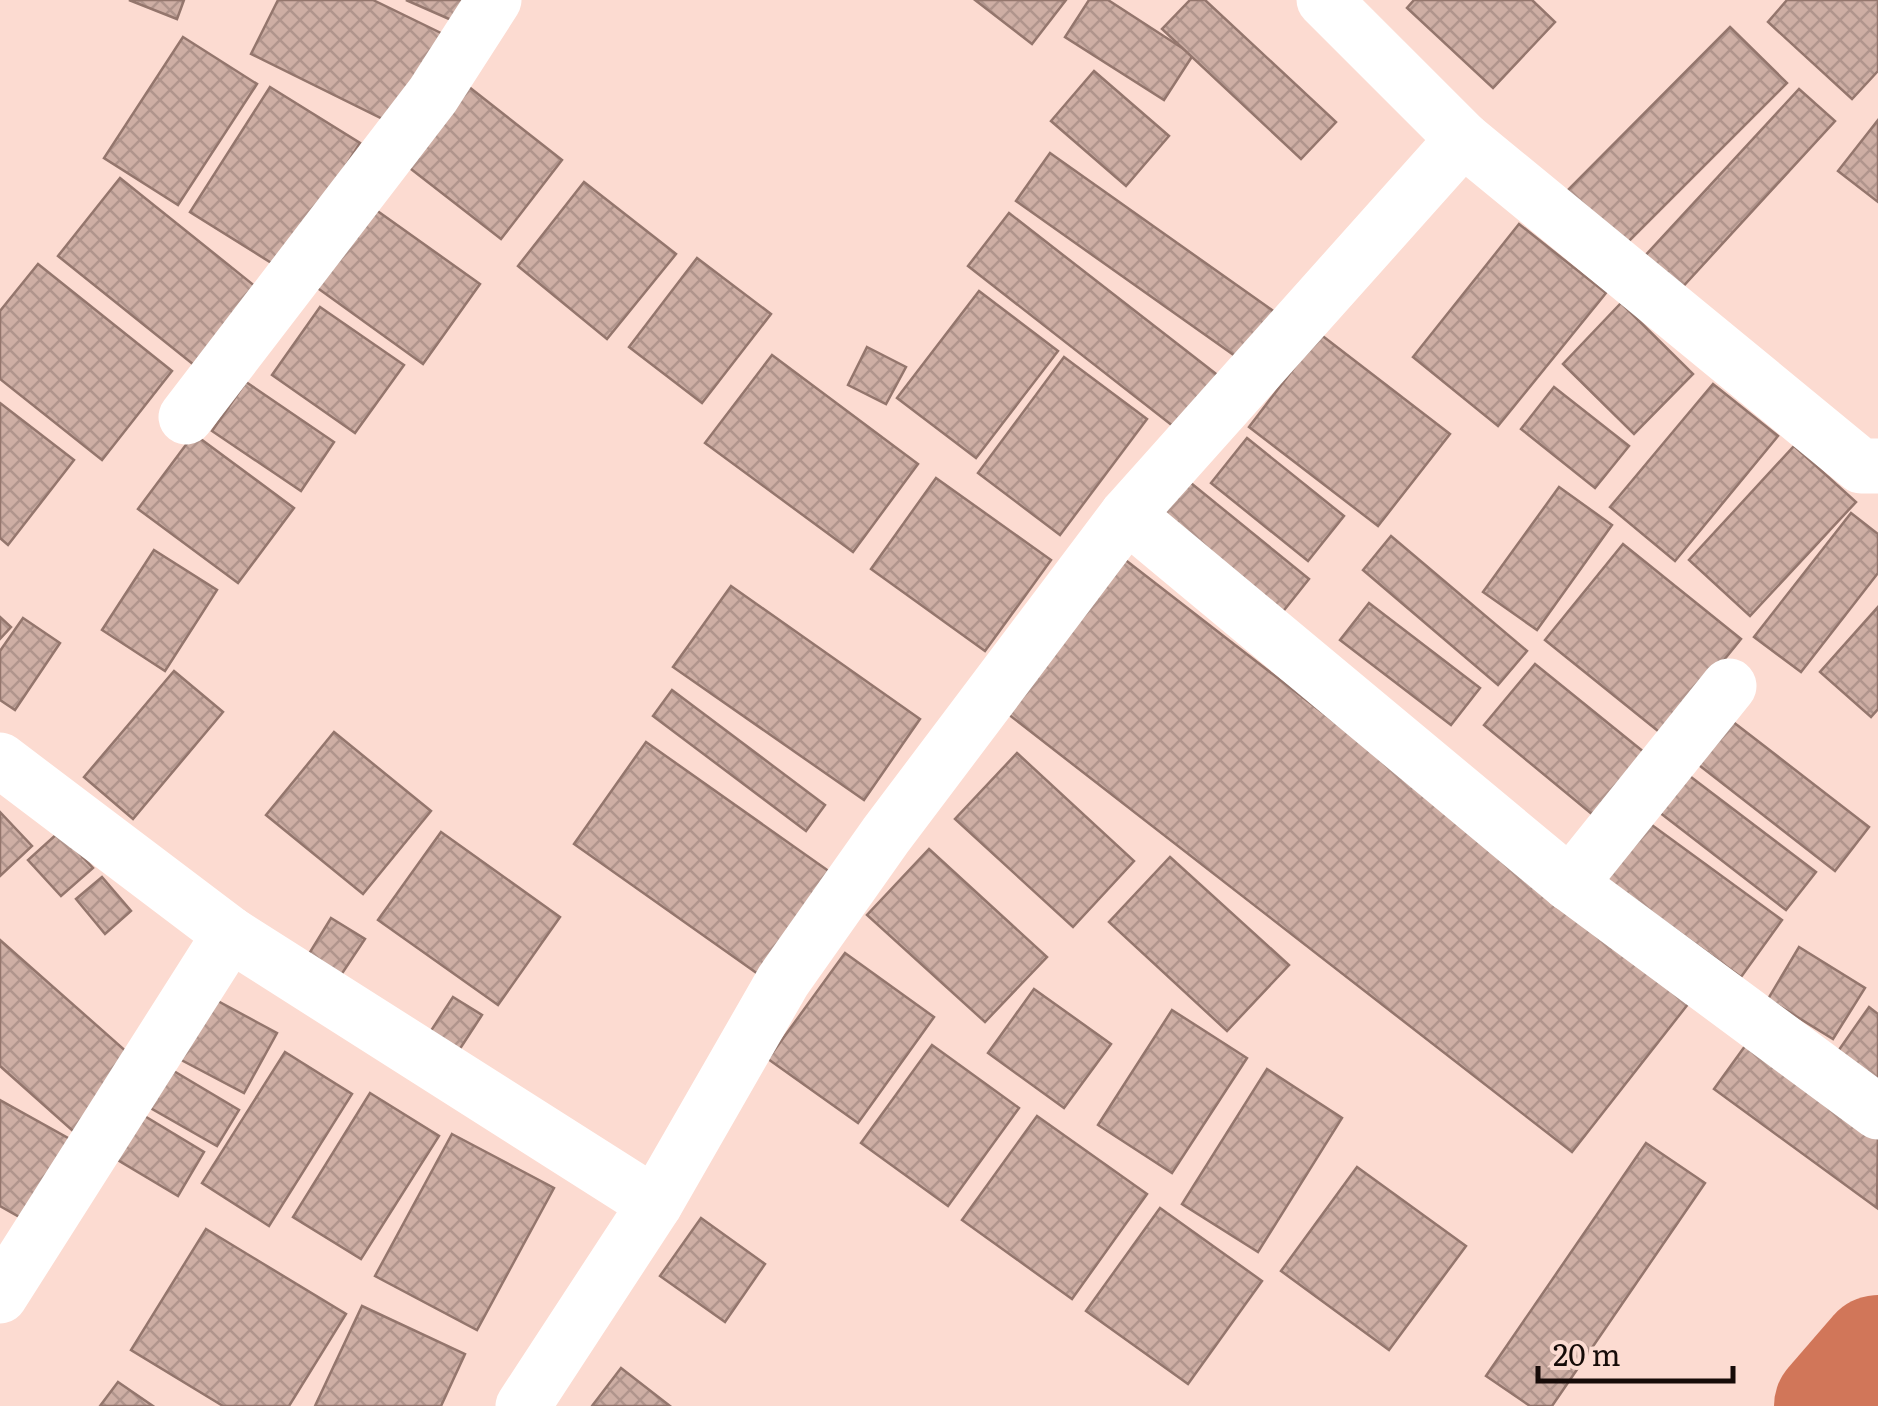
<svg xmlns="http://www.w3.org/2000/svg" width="1878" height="1406" font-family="Literata,serif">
<defs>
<pattern id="building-cross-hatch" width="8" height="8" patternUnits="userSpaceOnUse" patternTransform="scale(2.5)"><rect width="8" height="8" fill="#ceaea4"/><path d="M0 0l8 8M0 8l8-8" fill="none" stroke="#b0948c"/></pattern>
</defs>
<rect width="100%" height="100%" fill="#fcdbd1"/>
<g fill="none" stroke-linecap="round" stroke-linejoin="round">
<path stroke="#d17659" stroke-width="118" d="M 1833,1406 L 1878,1354"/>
</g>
<g fill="url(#building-cross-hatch)" stroke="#94766d" stroke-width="2.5">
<path d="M 129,0 L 184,0 L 177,19 Z"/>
<path d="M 278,0 L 373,0 L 445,35 L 399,127 L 251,54 Z"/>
<path d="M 406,0 L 466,0 L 456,22 Z"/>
<path d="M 975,0 L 1066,0 L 1032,44 Z"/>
<path d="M 1089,0 L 1108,0 L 1193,55 L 1164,100 L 1065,37 Z"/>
<path d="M 1190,0 L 1205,0 L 1336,122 L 1301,159 L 1162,29 Z"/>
<path d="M 1414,0 L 1532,0 L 1555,22 L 1493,88 L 1407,8 Z"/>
<path d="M 1787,0 L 1878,0 L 1878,71 L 1852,99 L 1768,22 Z"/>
<path d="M 1730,27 L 1787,83 L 1621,249 L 1565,193 Z"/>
<path d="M 183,37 L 257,84 L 178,205 L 104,158 Z"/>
<path d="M 1094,71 L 1169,136 L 1126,186 L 1051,121 Z"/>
<path d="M 464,83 L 562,160 L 501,239 L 402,162 Z"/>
<path d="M 270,87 L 360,143 L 281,269 L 190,212 Z"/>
<path d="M 1799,89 L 1835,121 L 1678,292 L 1642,259 Z"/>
<path d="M 1878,120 L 1878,202 L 1838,171 Z"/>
<path d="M 1050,153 L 1279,315 L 1245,363 L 1016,201 Z"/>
<path d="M 120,178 L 266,295 L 204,373 L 58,256 Z"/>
<path d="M 584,182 L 676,254 L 607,339 L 518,266 Z"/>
<path d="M 362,200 L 480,284 L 423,364 L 305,279 Z"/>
<path d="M 1009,213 L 1229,384 L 1187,437 L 968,266 Z"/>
<path d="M 1519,224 L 1606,293 L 1498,426 L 1413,357 Z"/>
<path d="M 697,258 L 771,314 L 702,403 L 629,347 Z"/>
<path d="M 38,264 L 172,371 L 102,460 L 0,379 L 0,311 Z"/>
<path d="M 979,291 L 1058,351 L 976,458 L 897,398 Z"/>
<path d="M 1621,303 L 1693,374 L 1634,434 L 1563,364 Z"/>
<path d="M 320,307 L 404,365 L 355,433 L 272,375 Z"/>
<path d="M 1320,334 L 1450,434 L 1378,526 L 1249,427 Z"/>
<path d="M 867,347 L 906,367 L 886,404 L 848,385 Z"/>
<path d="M 772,355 L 918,464 L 853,552 L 705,443 Z"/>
<path d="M 1064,357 L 1147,419 L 1060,535 L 978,473 Z"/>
<path d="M 246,382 L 334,442 L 301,491 L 212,431 Z"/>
<path d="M 1713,384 L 1778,436 L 1675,561 L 1610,507 Z"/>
<path d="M 1554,387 L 1629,446 L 1595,488 L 1521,429 Z"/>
<path d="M 0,403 L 74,460 L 8,545 L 0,538 Z"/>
<path d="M 194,434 L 294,508 L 238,583 L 138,509 Z"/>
<path d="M 1247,438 L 1344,516 L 1308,561 L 1211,483 Z"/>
<path d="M 1794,446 L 1856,502 L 1750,616 L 1689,560 Z"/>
<path d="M 936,478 L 1051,560 L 985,651 L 871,569 Z"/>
<path d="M 1186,479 L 1309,579 L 1277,619 L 1154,519 Z"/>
<path d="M 1559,487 L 1612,525 L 1537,630 L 1483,592 Z"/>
<path d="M 1851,513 L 1878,534 L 1878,573 L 1801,672 L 1754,637 Z"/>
<path d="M 1391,536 L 1527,651 L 1498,685 L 1363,570 Z"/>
<path d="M 1623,544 L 1741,639 L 1663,735 L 1545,640 Z"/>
<path d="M 154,550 L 217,590 L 165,671 L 102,630 Z"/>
<path d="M 1119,555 L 1692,999 L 1572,1152 L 999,707 Z"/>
<path d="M 731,586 L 920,719 L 864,800 L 673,667 Z"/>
<path d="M 1369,603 L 1480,688 L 1451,725 L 1340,640 Z"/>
<path d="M 1878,607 L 1878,709 L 1871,717 L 1820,672 Z"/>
<path d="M 0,617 L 11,627 L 0,639 Z"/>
<path d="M 23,618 L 60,643 L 15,710 L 0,700 L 0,651 Z"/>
<path d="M 1535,664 L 1645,753 L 1593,815 L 1484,725 Z"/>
<path d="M 174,671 L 223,712 L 133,819 L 84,777 Z"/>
<path d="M 672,690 L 825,805 L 806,831 L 653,716 Z"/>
<path d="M 1728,718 L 1869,827 L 1835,871 L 1695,762 Z"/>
<path d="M 334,732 L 431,811 L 363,894 L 266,815 Z"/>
<path d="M 646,742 L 830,872 L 758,974 L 574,844 Z"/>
<path d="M 1017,753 L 1134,861 L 1073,927 L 955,819 Z"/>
<path d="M 1687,774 L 1816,872 L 1786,910 L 1659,812 Z"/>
<path d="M 0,812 L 32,846 L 0,876 Z"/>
<path d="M 1645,820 L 1782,920 L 1741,977 L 1603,877 Z"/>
<path d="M 59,832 L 93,868 L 61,896 L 28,860 Z"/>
<path d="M 441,832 L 560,917 L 498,1005 L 378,920 Z"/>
<path d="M 929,849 L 1047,957 L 985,1022 L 867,915 Z"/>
<path d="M 1170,857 L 1289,965 L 1227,1031 L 1109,922 Z"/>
<path d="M 102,877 L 131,911 L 105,934 L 76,899 Z"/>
<path d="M 331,918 L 365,939 L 331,990 L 299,970 Z"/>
<path d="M 0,940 L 137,1061 L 73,1131 L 0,1066 Z"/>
<path d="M 1799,947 L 1865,988 L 1833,1039 L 1768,999 Z"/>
<path d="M 845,953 L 934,1017 L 858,1123 L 768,1059 Z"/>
<path d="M 1034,989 L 1111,1044 L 1064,1108 L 988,1053 Z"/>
<path d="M 203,993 L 277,1033 L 244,1093 L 170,1054 Z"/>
<path d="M 453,997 L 482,1015 L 450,1064 L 421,1046 Z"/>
<path d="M 1869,1007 L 1878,1014 L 1878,1088 L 1834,1057 Z"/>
<path d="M 1172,1010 L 1247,1058 L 1172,1173 L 1098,1125 Z"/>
<path d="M 1753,1035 L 1878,1126 L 1877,1208 L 1714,1089 Z"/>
<path d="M 932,1045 L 1019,1108 L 948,1206 L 861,1143 Z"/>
<path d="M 285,1052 L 352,1094 L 269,1226 L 202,1183 Z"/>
<path d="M 162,1064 L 239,1110 L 217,1146 L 140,1102 Z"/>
<path d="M 1267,1069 L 1342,1118 L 1258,1252 L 1182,1204 Z"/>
<path d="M 370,1093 L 439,1136 L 361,1259 L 293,1217 Z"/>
<path d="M 0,1100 L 77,1143 L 30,1223 L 0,1206 Z"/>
<path d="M 133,1109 L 204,1152 L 178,1196 L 106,1153 Z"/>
<path d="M 1037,1116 L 1147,1194 L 1072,1299 L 962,1220 Z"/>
<path d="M 452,1134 L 554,1188 L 477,1330 L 375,1276 Z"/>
<path d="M 1646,1143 L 1705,1183 L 1552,1406 L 1530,1406 L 1486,1376 Z"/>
<path d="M 1357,1167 L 1466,1246 L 1389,1350 L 1281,1271 Z"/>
<path d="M 1160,1208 L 1262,1281 L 1188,1384 L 1086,1311 Z"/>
<path d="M 701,1218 L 765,1264 L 725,1322 L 660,1276 Z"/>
<path d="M 206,1229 L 346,1314 L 289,1406 L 223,1406 L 131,1350 Z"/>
<path d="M 362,1306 L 465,1354 L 441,1406 L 315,1406 Z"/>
<path d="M 621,1368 L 670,1406 L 592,1406 Z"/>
<path d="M 118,1382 L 153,1406 L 100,1406 Z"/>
</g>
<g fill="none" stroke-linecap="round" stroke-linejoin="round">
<g stroke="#fff" stroke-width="55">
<path d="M 1324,0 L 1463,139"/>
<path d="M 186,417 L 433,95 L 494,0"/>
<path d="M 1127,515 L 1570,884 L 1729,686"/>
<path d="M 0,760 L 230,934 L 655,1204 L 783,981 L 886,835 L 1127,515 L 1463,139 L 1861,466 L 1878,466"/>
<path d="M 1570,884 L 1878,1112"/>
<path d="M 0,1296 L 230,934"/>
<path d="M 523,1406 L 655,1204"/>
</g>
</g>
<path d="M1538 1366v15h195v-15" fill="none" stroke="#160b08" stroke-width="5"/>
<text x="1553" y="1366" font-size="30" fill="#160b08" stroke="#fcdbd1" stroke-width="8" paint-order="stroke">20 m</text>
</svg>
